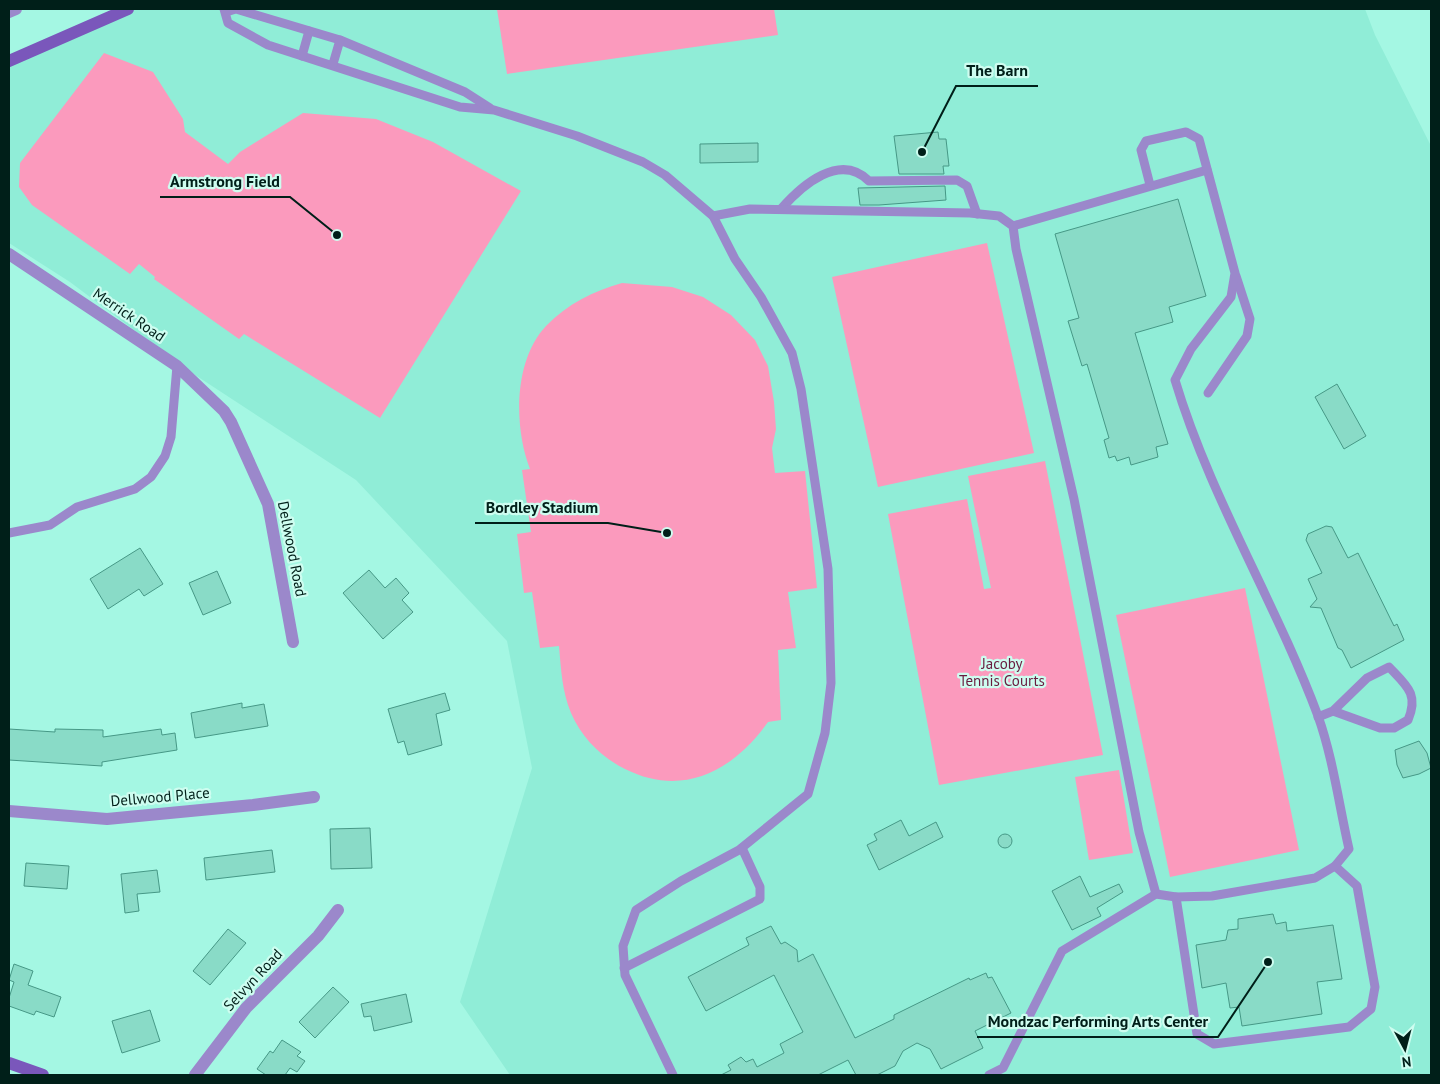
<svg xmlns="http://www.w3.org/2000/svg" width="1440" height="1084" font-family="'PT Sans',sans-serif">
<rect width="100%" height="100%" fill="#a4f7e3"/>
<path fill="#90edd7" d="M 134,9 L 1365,9 L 1375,35 L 1431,146 L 1431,1075 L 510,1075 L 460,1002 L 532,768 L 507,641 L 356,480 L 186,369 L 70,282 L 9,243 L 9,65 Z"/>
<g fill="#fb9abd">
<path d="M 497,9 L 774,9 L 778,35 L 507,74 Z"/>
<path d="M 104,53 L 153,72 L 183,119 L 185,132 L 228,164 L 240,152 L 303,113 L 376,119 L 433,142 L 521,191 L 380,418 L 244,334 L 239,339 L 154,279 L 155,277 L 139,264 L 130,274 L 32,205 L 19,187 L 20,163 Z"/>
<path d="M 987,243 L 1034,453 L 878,487 L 832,277 Z"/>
<path d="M 622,283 L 672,287 L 703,297 L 731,315 L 755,340 L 768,366 L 774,402 L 776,429 L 772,448 L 775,473 L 805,471 L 817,588 L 788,592 L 796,648 L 778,650 L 781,720 L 768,722 C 733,771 683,798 625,769 C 601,757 582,738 571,713 C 562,691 561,669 559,646 L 540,648 L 532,592 L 524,593 L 517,534 L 531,532 L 522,470 L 530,469 C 514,428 513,361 546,326 C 567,304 594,291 622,283 Z"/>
<path d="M 1045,461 L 1103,755 L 939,785 L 888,514 L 967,499 L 984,589 L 991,588 L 968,476 Z"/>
<path d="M 1245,588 L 1299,850 L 1170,877 L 1116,615 Z"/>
<path d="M 1119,770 L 1133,853 L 1089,860 L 1075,777 Z"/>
</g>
<g fill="#89dbc7" stroke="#469886">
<path d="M 938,132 L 939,139 L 946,139 L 949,166 L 943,166 L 944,174 L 899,174 L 894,136 Z"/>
<path d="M 758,143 L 758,162 L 700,163 L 700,144 Z"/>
<path d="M 945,186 L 946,200 L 879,205 L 860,205 L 858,188 Z"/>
<path d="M 1178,199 L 1206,296 L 1169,307 L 1173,322 L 1135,333 L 1168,444 L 1156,447 L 1158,457 L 1131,465 L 1129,457 L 1117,461 L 1115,456 L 1109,458 L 1104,440 L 1109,438 L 1087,364 L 1082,366 L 1068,321 L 1079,318 L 1055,234 Z"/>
<path d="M 1337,384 L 1366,436 L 1344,449 L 1315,397 Z"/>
<path d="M 1326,526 L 1332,527 L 1348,558 L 1358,553 L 1394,626 L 1397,624 L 1404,640 L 1351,668 L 1342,650 L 1338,648 L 1321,608 L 1310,607 L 1317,599 L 1308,579 L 1322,573 L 1306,540 L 1308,534 Z"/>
<path d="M 140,548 L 163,584 L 144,596 L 139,589 L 108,609 L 90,579 Z"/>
<path d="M 369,570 L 385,588 L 396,578 L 409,593 L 402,600 L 413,612 L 383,639 L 343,593 Z"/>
<path d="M 217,571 L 231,603 L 203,615 L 189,583 Z"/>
<path d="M 445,693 L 450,710 L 436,714 L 442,745 L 408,755 L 404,741 L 398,743 L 388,709 Z"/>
<path d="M 242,703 L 242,708 L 264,704 L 268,726 L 195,738 L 191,713 Z"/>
<path d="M 9,729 L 55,732 L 55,729 L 103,730 L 103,737 L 161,729 L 162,735 L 175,733 L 177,750 L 102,762 L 102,766 L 9,760 Z"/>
<path d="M 1419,741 L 1427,753 L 1431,768 L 1419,774 L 1403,778 L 1397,765 L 1395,750 Z"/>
<path d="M 901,820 L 909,836 L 936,822 L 943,837 L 879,870 L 867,845 L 877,840 L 874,834 Z"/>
<path d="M 370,828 L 372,868 L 331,869 L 330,829 Z"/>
<circle cx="1005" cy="841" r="7"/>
<path d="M 272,850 L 275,872 L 206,880 L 204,858 Z"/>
<path d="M 26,863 L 69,866 L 67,889 L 24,886 Z"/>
<path d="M 157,870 L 160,892 L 137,894 L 139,911 L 125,913 L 121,874 Z"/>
<path d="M 1080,876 L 1090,897 L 1119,884 L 1123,892 L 1097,908 L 1101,916 L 1072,930 L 1052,891 Z"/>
<path d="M 1273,914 L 1276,924 L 1286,922 L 1287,931 L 1333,925 L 1342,979 L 1317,982 L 1322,1014 L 1242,1026 L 1239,1007 L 1230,1008 L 1226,983 L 1202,988 L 1196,945 L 1226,940 L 1228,930 L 1238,929 L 1238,919 Z"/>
<path d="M 771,926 L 781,944 L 785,942 L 797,950 L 798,962 L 813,954 L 855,1038 L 894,1019 L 894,1015 L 969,978 L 970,980 L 986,973 L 988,978 L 992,977 L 1011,1013 L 975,1031 L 983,1048 L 941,1069 L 930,1049 L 917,1043 L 903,1051 L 895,1066 L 877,1075 L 856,1075 L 848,1060 L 818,1075 L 721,1075 L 731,1070 L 728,1065 L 741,1057 L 746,1062 L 753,1059 L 757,1067 L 784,1053 L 780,1044 L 803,1032 L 774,975 L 706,1011 L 688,977 L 749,945 L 746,938 Z"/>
<path d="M 228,929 L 246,943 L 210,985 L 193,971 Z"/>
<path d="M 14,964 L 33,971 L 28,985 L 61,997 L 54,1017 L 36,1011 L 34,1015 L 9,1006 L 9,998 L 14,982 L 9,980 Z"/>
<path d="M 333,987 L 349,1002 L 315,1038 L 299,1022 Z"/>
<path d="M 406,994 L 412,1022 L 374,1031 L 371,1016 L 364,1017 L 361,1004 Z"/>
<path d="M 150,1010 L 160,1041 L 122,1053 L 112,1021 Z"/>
<path d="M 282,1040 L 301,1052 L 297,1056 L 305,1061 L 297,1072 L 290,1068 L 285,1075 L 266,1075 L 257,1069 L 270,1051 L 273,1053 Z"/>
</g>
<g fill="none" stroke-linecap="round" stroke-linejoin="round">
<g stroke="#9b88cb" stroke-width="9">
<path d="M 224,9 L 228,23 L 268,45 L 460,107 L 494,110 L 577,136 L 643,162 L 665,175 L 713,216 L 735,259 L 761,297 L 792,353 L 801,389 L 828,569 L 831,683 L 825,733 L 808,794 L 739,850 L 681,881 L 636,910 L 623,946 L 625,975 L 673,1075"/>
<path d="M 226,12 L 236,9 L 340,40 L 465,92 L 490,108"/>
<path d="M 302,56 L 309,31"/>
<path d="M 333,64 L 340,40"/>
<path d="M 781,209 C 802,185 840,152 869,181 L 957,180 L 967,186 L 977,214"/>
<path d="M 713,216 L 750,209 L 970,213 L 999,216 L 1013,226 L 1016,249 L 1074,499 L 1139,832 L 1156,894"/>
<path d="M 1013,226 L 1207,170"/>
<path d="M 1208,393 L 1247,336 L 1250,319 L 1236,276"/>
<path d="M 9,533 L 50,525 L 77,507 L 135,489 L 151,477 L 165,456 L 171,437 L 177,366"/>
<path d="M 1318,717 L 1333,711 L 1367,678 L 1389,667 C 1407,686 1419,694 1408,720 L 1394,728 L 1380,728 L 1333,711"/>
<path d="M 1176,897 L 1197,1034 L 1214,1044 L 1349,1027 L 1371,1009 L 1375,987 L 1357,886 L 1335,866"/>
<path d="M 624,968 L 760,899 L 760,887 L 742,848"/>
<path d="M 989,1075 L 1003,1068 L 1062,951 L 1156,894 L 1176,897 L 1212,896 L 1315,878 L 1335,866 L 1349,849 C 1339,805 1333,758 1318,716 C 1275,601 1210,497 1175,380 L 1191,349 L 1231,297 L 1235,273 L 1199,139 L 1186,132 L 1146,141 L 1141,150 L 1150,185"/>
</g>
<g stroke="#9b88cb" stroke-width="12">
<path d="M 9,12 L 16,9"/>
<path d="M 9,254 L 177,366 L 224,411 L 231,422 L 268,504 L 293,642"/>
<path d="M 9,811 L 107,819 L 253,805 L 314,797"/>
<path d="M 195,1075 L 246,1008 L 318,936 L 338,910"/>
</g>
<g stroke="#7a57bb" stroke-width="12">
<path d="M 9,61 L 128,9"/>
<path d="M 9,1063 L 43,1075"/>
</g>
</g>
<g text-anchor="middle" stroke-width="4.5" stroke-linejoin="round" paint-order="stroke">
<g font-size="15" fill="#001f19" stroke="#cefdf0">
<text transform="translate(129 315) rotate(34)" y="5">Merrick Road</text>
<text transform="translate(292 549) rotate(79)" y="5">Dellwood Road</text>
<text transform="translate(160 797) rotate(-5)" y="5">Dellwood Place</text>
<text transform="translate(253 980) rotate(-47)" y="5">Selvyn Road</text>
</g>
<g font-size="15" fill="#691b3e" stroke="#cefdf0">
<text x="1002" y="669">Jacoby<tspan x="1002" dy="17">Tennis Courts</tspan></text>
</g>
</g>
<path fill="none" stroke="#001f19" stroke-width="2" d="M922 152L956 86H1038M337 235L290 197H160M667 533L608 523H475M1268 962L1218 1037H977"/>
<g fill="#001f19" stroke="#cefdf0" stroke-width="2">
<circle cx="922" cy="152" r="5"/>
<circle cx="337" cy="235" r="5"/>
<circle cx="667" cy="533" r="5"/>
<circle cx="1268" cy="962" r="5"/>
</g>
<g font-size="16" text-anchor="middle" font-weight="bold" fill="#001f19" stroke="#cefdf0" stroke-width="4.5" stroke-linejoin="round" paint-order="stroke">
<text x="997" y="76">The Barn</text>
<text x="225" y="187">Armstrong Field</text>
<text x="542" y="513">Bordley Stadium</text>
<text x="1098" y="1027">Mondzac Performing Arts Center</text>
</g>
<rect width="1440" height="1084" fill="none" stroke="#001f19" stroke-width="20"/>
<g transform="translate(1405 1049) rotate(173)" stroke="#cefdf0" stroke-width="4" paint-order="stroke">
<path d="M0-4L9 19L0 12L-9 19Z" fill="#001f19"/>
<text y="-8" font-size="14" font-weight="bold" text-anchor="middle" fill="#001f19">N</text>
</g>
</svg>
